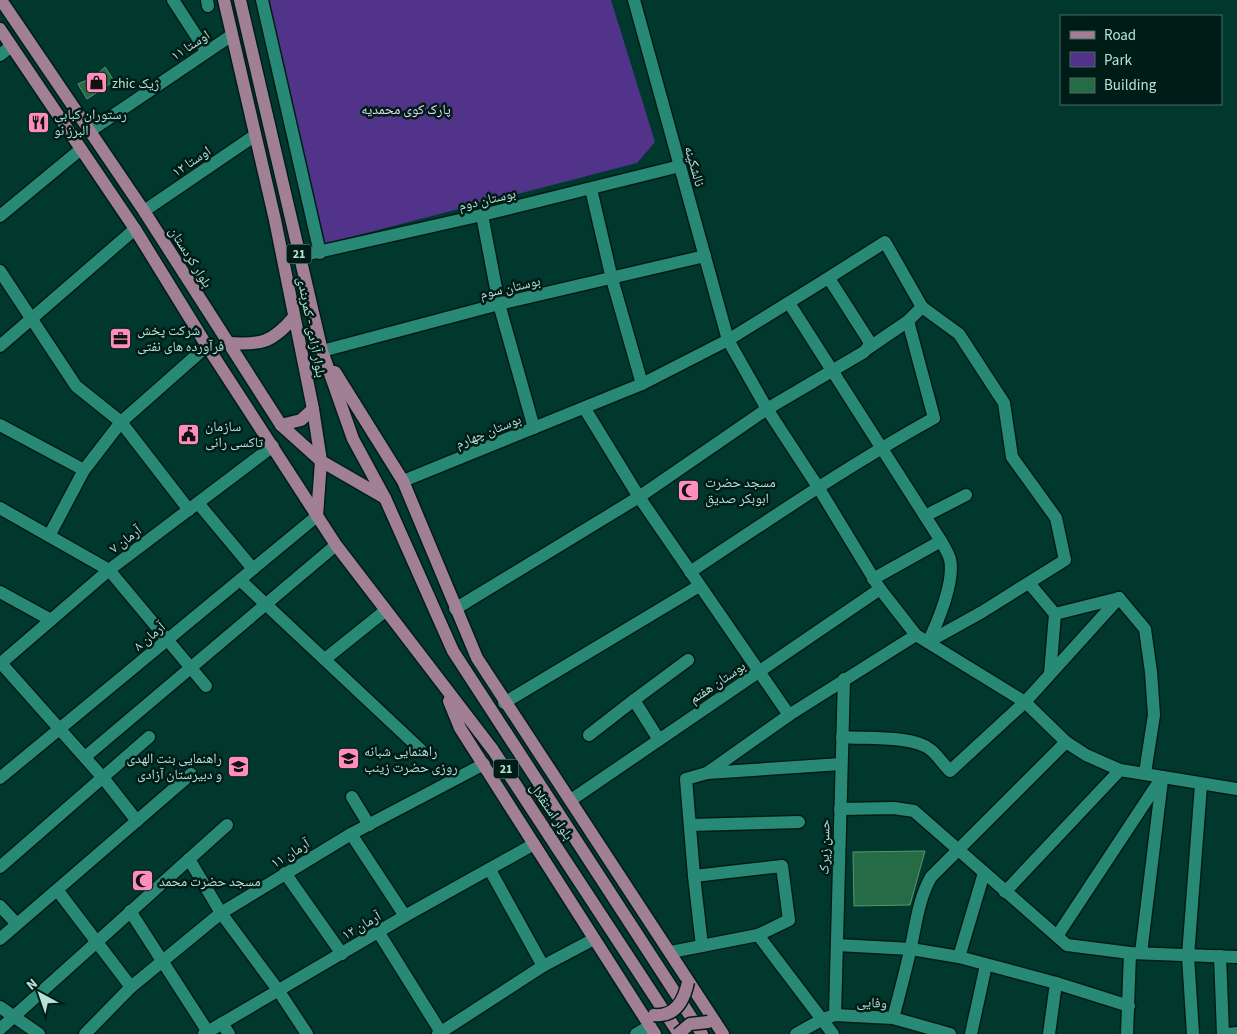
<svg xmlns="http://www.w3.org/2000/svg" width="1237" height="1034" font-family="'Source Sans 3','Noto Naskh Arabic',sans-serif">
<rect width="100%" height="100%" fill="#00382e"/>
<path fill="#52338a" d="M 267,0 L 611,0 L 655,142 L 637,163 L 324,244 Z"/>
<g fill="#256c46" stroke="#53986f">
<path d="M 105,67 L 114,81 L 87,99 L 78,84 L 94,77 Z"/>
<path d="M 925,851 L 910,905 L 854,906 L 853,852 Z"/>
</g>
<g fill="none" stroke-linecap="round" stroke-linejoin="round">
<defs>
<g id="minor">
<path d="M 173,0 L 206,51"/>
<path d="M 207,0 L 208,6"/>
<path d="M 262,0 L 320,253"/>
<path d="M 634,0 L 728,340 L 767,409 L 818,487 L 880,589 L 916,635 L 1025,702 L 1066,742 L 1086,755 L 1120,770 L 1237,789"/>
<path d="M 0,55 L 11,46"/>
<path d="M 90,131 L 232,35"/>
<path d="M 591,189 L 612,279 L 642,384"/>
<path d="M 144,211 L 254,136"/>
<path d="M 482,215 L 499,304 L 534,428"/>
<path d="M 0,216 L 81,149"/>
<path d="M 300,256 L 482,215 L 680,166"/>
<path d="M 0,271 L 76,386 L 121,422 L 189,510"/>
<path d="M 825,280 L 885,242 L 922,307 L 908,321"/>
<path d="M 789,303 L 941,541 C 944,546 948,553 950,559 C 955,581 938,622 928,642"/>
<path d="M 922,307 L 959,334 L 1004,403 L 1012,457 L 1056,518 L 1065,560 L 982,612 L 928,642"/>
<path d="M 0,346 L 135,229"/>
<path d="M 322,351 L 499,304 L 705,256"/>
<path d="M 585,409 L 639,497 L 789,715"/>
<path d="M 0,425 L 84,470"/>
<path d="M 403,481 L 642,384 L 728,340 L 825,280 L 830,280 L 869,341 L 869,346 L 864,352 L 767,409 L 639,497 L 455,609"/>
<path d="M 198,503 L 253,569"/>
<path d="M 0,508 L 109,570 L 206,686"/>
<path d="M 925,516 L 966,495"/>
<path d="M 49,536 L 84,470 L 121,422 L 207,346"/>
<path d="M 690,572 C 770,519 849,465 934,418 L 908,321 L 867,349"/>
<path d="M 873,579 L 941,541"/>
<path d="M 240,580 L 421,750"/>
<path d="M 1029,583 L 1055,614 L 1119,598"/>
<path d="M 0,592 L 51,620"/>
<path d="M 1119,598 L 1145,629 L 1151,672 L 1154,715 L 1145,773"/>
<path d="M 325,659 L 385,611"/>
<path d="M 0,662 L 104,779 L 137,821"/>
<path d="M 0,664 L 109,570 L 273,446"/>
<path d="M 1050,674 L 1055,614"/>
<path d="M 634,700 L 688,660"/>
<path d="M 504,703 L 699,586"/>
<path d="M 589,735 L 634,700 L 659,740"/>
<path d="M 842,737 C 866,739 913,735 931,750 C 938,756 944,765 950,771 L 1025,702 L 1119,598"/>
<path d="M 85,757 L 336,545"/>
<path d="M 707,773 L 789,715 L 916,635"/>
<path d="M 0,778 L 317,516"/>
<path d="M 352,797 L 369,825"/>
<path d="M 571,800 L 880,589"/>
<path d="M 840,809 L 894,808 L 914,811 L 1067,945 L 1130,953 L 1237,957"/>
<path d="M 690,825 L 799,822"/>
<path d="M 351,834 L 405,916"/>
<path d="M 189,859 L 221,913 L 278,990 L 307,1034"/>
<path d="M 0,867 L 149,737"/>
<path d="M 490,870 L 543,966"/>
<path d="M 285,873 L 342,954"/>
<path d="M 694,876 L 782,866 L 789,920 L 758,935"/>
<path d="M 58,891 L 131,987"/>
<path d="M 1005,892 L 1120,770"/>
<path d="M 0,906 L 17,924"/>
<path d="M 130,911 L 208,1032"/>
<path d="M 379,933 L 442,1034"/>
<path d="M 1057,936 L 1162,777"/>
<path d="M 0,939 L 191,774"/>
<path d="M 837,945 L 911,949 L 959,957 L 1056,983 L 1129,1006"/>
<path d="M 702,946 L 694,876 L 686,779 L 707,773 L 841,764"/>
<path d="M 671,952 L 758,935 L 833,1034"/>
<path d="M 1141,953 L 1162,780"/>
<path d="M 1220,956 L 1223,1034"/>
<path d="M 959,957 L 984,873"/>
<path d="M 0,1007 L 39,1034"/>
<path d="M 835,1015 L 844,679"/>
<path d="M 893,1018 C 899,996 905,973 910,951 C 916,925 918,900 931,877 L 1066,742"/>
<path d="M 222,1023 L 229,1034"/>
<path d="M 0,1029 L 227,825"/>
<path d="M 85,1034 L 131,987 L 221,913 L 351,834 L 484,764"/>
<path d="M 204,1034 L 405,916 L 534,844"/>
<path d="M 438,1034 L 543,966 L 594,939"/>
<path d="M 636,1034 L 650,1026"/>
<path d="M 796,1034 L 823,1019 L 835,1015 L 893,1018 L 950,1034"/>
<path d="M 971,1034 L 986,965"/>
<path d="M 1049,1034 L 1056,983"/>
<path d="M 1127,1034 L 1130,953"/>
<path d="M 1193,1034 L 1188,956 L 1201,785"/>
<path d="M 1228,1034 L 1237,1033"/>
</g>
<g id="major">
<path d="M 1,0 L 144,211 L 281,425 L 321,461 L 385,498"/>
<path d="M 224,0 L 275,220 L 313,409 L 321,461 L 317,516"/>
<path d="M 240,0 L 322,351 L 353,439 L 385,498 L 453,651 L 702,1034"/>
<path d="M 0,29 L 135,229 L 207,346 L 336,545 L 493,750 L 679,1034"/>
<path d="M 228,343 C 261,345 272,343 294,317"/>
<path d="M 335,372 L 403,481 L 477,658 L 723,1034"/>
<path d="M 281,425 L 301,420 L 313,409"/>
<path d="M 449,701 L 460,728 L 655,1034"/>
</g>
</defs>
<use href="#minor" stroke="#001c16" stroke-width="15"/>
<use href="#major" stroke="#001c16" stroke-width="15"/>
<use href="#minor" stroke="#288a76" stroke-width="12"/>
<use href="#major" stroke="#a18095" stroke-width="12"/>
<defs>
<g id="major-bridge">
<path d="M 654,1015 C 675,1017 684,1001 688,982"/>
<path d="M 678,1034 L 690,1024 L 708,1022"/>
</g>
</defs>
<use href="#major-bridge" stroke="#001c16" stroke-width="15" stroke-linecap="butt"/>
<use href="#major-bridge" stroke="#a18095" stroke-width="12"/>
</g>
<defs>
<symbol id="shop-square" viewBox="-11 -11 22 22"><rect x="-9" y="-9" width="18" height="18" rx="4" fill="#ff8eba" stroke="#001c16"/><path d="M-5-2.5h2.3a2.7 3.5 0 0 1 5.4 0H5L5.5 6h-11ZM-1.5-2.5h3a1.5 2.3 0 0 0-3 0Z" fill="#111"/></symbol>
<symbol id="restaurant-square" viewBox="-11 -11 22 22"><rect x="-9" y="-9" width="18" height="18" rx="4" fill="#ff8eba" stroke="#001c16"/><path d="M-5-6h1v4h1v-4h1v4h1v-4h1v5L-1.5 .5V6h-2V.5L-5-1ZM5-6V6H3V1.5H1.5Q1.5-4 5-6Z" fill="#111"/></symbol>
<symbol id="office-square" viewBox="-11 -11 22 22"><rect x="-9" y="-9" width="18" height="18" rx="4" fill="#ff8eba" stroke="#001c16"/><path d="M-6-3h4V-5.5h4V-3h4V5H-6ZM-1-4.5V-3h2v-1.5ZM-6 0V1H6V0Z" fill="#111"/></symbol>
<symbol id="civic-square" viewBox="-11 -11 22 22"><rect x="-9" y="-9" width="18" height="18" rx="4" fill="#ff8eba" stroke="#001c16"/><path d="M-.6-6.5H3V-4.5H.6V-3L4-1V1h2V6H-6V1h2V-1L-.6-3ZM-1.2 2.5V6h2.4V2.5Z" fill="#111"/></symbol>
<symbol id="mosque-square" viewBox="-11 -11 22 22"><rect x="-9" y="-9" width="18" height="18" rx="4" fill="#ff8eba" stroke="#001c16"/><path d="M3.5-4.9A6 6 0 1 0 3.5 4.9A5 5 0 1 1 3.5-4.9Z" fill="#111"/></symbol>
<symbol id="school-square" viewBox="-11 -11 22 22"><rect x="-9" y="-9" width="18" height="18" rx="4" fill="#ff8eba" stroke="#001c16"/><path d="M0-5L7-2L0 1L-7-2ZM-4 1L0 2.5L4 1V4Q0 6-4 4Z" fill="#111"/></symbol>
</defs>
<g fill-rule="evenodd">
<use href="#shop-square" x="84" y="70" width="25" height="25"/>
<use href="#restaurant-square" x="26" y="110" width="25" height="25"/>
<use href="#office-square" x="108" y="326" width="25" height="25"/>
<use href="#civic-square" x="176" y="422" width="25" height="25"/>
<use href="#mosque-square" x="676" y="478" width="25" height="25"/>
<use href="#school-square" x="336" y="746" width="25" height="25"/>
<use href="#school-square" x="226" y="754" width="25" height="25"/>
<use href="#mosque-square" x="130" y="868" width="25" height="25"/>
</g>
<g text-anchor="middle" stroke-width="5" stroke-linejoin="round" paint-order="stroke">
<g fill="#001c16" stroke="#7fa69c" stroke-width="1">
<rect x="286.5" y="244.5" width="25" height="19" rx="4"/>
<rect x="493.5" y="759.5" width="25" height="19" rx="4"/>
</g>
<g font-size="12" font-weight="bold" fill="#b6e1d5">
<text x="299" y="258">21</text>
<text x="506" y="773">21</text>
</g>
<g font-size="14" fill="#b6e1d5" stroke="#001c16">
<text transform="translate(190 45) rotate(-33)" y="5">اوستا ۱۱</text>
<text transform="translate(191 161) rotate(-34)" y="5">اوستا ۱۲</text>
<text transform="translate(695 166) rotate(74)" y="5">نالشکینه</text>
<text transform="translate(487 199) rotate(-13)" y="5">بوستان دوم</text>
<text transform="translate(191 257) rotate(58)" y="5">بلوار کردستان</text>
<text transform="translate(510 287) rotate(-13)" y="5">بوستان سوم</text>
<text transform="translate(312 327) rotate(79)" y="5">بلوار آزادی - کمربندی</text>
<text transform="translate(488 431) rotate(-22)" y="5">بوستان چهارم</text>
<text transform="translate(125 539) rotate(-37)" y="5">آرمان ۷</text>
<text transform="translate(149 636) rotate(-40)" y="5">آرمان ۸</text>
<text transform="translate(717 682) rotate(-34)" y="5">بوستان هفتم</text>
<text transform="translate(552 811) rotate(56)" y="5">بلوار استقلال</text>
<text transform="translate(824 847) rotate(-89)" y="5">حسن زیرک</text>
<text transform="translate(290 853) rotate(-31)" y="5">آرمان ۱۱</text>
<text transform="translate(361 925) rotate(-30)" y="5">آرمان ۱۲</text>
<text transform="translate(872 1002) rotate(3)" y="5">وفایی</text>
</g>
<g font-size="14" fill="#b6e1d5" stroke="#001c16" text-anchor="start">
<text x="112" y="88">zhic ژیک</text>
<text x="54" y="119">رستوران کبابی<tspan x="54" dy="16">البرز نو</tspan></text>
<text x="137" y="335">شرکت پخش<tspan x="137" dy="16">فرآورده های نفتی</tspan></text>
<text x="205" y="431">سازمان<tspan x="205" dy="16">تاکسی رانی</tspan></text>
<text x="705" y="487">مسجد حضرت<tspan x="705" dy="16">ابوبکر صدیق</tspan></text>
<text x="364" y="756">راهنمایی شبانه<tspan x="364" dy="16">روزی حضرت زینب</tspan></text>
<text x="222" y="763" text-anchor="end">راهنمایی بنت الهدی<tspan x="222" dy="16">و دبیرستان آزادی</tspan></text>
<text x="159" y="886">مسجد حضرت محمد</text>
</g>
<g font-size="14" fill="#e0daf3" stroke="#001c16">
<text x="406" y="114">پارک کوی محمدیه</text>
</g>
</g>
<rect x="1060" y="15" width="162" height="90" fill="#001c16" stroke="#496b62"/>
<rect x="1070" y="31" width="25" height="8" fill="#a18095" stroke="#496b62"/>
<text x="1104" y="40" font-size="15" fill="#b6e1d5">Road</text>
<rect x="1070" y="52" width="25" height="15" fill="#52338a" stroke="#496b62"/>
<text x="1104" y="65" font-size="15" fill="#b6e1d5">Park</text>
<rect x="1070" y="78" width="25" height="15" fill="#256c46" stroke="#496b62"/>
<text x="1104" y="90" font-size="15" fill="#b6e1d5">Building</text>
<g transform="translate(40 994) rotate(320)" stroke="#001c16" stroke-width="4" paint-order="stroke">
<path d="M0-4L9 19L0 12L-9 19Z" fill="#b6e1d5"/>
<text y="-8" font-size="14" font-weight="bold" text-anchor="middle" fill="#b6e1d5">N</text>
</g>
</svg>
